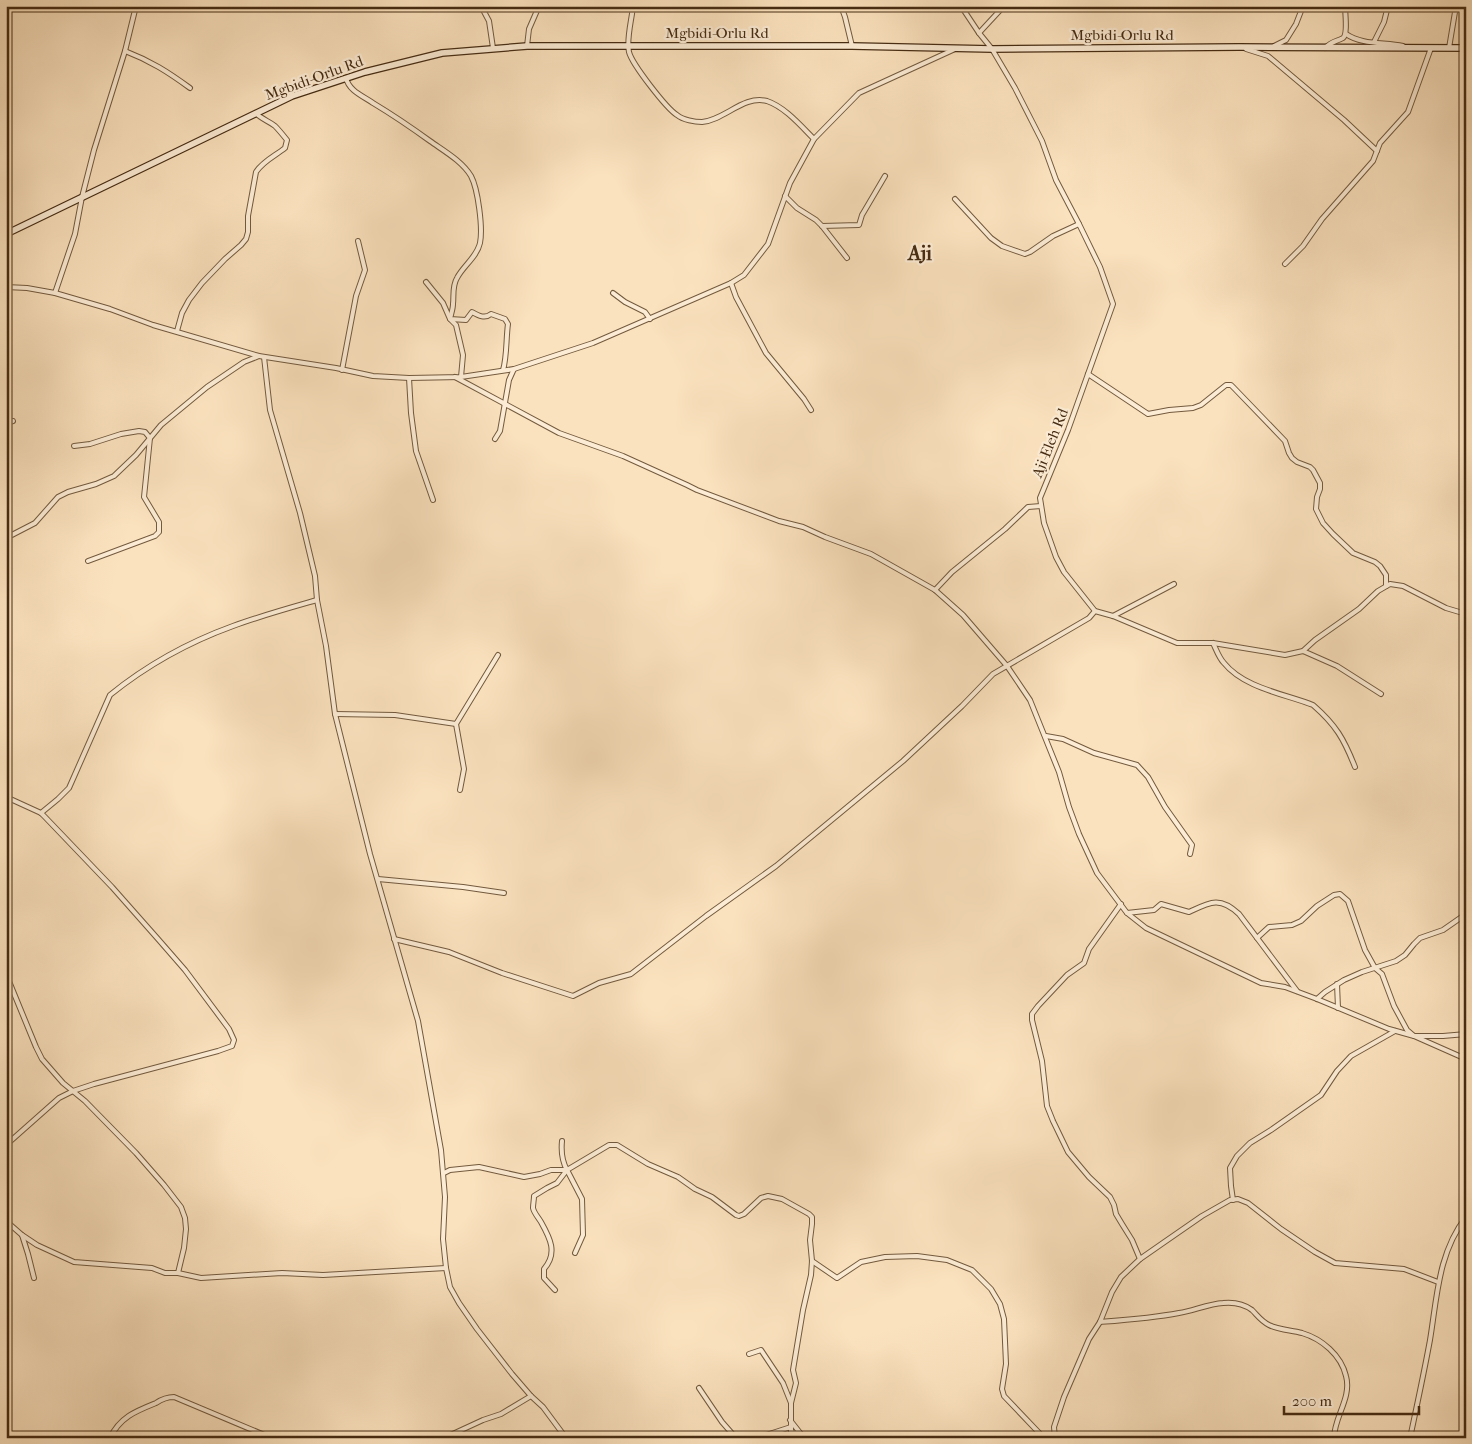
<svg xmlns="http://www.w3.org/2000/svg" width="1472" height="1444" font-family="'IM FELL French Canon',serif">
<rect width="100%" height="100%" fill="#fbe2be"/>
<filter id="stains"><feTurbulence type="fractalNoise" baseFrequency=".004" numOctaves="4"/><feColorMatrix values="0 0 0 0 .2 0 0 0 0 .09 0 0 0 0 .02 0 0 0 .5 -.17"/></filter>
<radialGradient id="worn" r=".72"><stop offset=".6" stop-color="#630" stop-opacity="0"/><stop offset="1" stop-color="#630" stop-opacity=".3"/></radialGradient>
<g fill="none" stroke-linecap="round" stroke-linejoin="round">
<defs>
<g id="street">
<path d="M 481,6 L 489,21 L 493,48"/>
<path d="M 633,6 C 632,19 626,39 629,52 C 632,64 666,108 677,115 C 683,120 695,122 702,122 C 725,120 743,95 767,101 C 785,107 801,126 814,139"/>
<path d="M 841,6 L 845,17 L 852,46"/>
<path d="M 961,6 L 979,33 L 992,49 L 1015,88 L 1042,141 L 1056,180 L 1079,224 L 1100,267 L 1113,304 L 1068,430 L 1040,498 L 1044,523 L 1056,557 L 1064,572 L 1095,611 L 1113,616 L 1177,643 L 1213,643 L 1285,655 L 1303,651 L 1337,666 L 1381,694"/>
<path d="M 979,33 L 1004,6"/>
<path d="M 1346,34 C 1362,45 1385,42 1403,46"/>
<path d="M 1374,42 L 1384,22 L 1388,6"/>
<path d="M 527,46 L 529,29 L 539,6"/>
<path d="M 1274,46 L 1286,40 L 1296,24 L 1303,6"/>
<path d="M 1325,48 C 1333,40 1336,42 1343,38 C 1348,34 1345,13 1345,6"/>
<path d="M 1449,48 L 1456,6"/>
<path d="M 1246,49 L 1268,56 L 1344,120 L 1377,151"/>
<path d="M 125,51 C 151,61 168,72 190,88"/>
<path d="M 346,78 C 349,91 363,96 373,103 C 393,115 412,128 430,141 C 444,151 462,161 471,176 C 478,189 483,228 480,243 C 477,257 463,266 457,278 C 452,286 454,296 453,304 C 453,309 451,314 450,319 L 456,325 L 463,355 L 461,377"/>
<path d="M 785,196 L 797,208 L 816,220 L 822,226 L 847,258"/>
<path d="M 955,199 L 991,238 L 1002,246 L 1025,254 L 1030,252 L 1053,236 L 1079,224"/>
<path d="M 822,226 L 859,225 L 862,215 L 885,176"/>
<path d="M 1285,264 L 1303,246 L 1322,219 L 1373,161 L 1380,143 L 1408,112 L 1431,48"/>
<path d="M 426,282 L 443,303 L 450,319 L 466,320 L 472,312 C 479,316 485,319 491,314 L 505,319 L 508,324 C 506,338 507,357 503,370"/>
<path d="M 731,283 L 736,297 L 766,353 L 804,399 L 811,410"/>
<path d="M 6,287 L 27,288 L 55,293 L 110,309 L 153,325 L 259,356 L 336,368 L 373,376 L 409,378 L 461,377 L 514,369 L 593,343 L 731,283 L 744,275 L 768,244 L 790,183 L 814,139 L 859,93 L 955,49"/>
<path d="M 55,293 L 75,234 L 82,197 L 94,150 L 125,51 L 136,6"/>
<path d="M 613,293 L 625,302 L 645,312 L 650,319"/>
<path d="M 177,331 L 182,313 L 189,300 L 202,283 L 225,259 L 241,245 L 246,239 L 248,232 L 248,216 L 256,172 C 263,161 275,156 285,148 L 287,140 C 283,135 279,130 275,126 C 269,121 261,119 256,113"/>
<path d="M 264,357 L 270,410 L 300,513 L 315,576 L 317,600 L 326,646 L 335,714 L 370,854 L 418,1021 L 441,1150 L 445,1197 L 443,1239 L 446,1268 L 450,1287 L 459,1303 L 477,1329 L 512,1374 L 531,1396 L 543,1407 L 566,1438"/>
<path d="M 342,370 L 356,296 L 365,270 L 358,241"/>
<path d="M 1088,374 L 1148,414 L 1169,410 L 1193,408 L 1201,405 L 1226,385 L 1231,385 L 1234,388 L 1285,441 L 1289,453 L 1292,458 L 1297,462 L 1310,467 L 1313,470 L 1320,483 L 1320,489 L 1317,497 L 1316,509 L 1323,523 L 1333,534 L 1353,553 L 1375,562 L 1380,566 L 1386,575 L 1386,586"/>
<path d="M 455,377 L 559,433 L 623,456 L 687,485 L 697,490 L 779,521 L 803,527 L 825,537 L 871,554 L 935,590 L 963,615 L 1007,666 L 1030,700 L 1059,772 L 1069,807 L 1079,834 L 1097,873 L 1127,913 L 1146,928 L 1261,983 L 1285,987 L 1317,999 L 1389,1029 L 1414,1036 L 1466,1059"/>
<path d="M 409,378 L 411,413 L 416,451 L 433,500"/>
<path d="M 6,423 L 13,421"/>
<path d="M 495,439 L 500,431 L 509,380 L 514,369"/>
<path d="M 74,446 L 90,444 L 121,434 L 139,431 L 145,432 L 150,438 L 144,497 L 159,522 L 159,532 L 155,536 L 88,561"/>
<path d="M 6,538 L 35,523 L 58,497 L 68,492 L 96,484 L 114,476 L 136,455 L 161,425 L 207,387 L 244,362 L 259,356"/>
<path d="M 935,590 L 952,572 L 1005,529 L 1028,507 L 1041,506"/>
<path d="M 1113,616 L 1174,584"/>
<path d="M 1213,643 C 1216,649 1219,658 1224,663 C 1244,688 1285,694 1313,705 C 1336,725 1344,739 1355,767"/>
<path d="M 1303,651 L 1315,640 L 1359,609 L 1378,591 L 1390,584 L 1403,586 L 1446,608 L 1466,614"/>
<path d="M 335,714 L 395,715 L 456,724 L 498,655"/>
<path d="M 456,724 L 464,769 L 460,790"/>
<path d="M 1046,736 L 1063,739 L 1094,753 L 1137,765 L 1148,777 L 1165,807 L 1192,845 L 1190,854"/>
<path d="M 6,797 L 41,813 L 45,817 L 112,887 L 158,939 L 185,970 L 229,1029 L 234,1040 L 232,1046 L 218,1051 L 94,1084 L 73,1091 L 59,1098 L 6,1145"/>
<path d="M 41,813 L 58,799 L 69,788 L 110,695 C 147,665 189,642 233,626 C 260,616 289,608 317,600"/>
<path d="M 378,879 L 463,887 L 504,893"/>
<path d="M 1121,904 L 1089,949 L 1084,963 L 1067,975 L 1038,1006 L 1032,1014 L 1032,1020 L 1042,1061 L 1047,1106 L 1053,1121 L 1068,1152 L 1089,1177 L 1110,1197 L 1114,1205 L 1116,1214 L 1122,1224 L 1132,1240 L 1140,1259"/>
<path d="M 1127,913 L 1154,910 L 1161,904 L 1189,912 C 1210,902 1220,896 1239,914 L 1297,991"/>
<path d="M 1257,938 L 1269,927 L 1292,925 L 1301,921 L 1317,906 L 1334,895 L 1340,894 L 1348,901 L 1365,950 L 1375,968 L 1382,974 L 1394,1006 L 1407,1030 L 1414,1036 L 1443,1036 L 1466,1034"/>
<path d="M 394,939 L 449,952 L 502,973 L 573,996 L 599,983 L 631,974 L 706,916 L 776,866 L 903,761 L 962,706 L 993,674 L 1089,618 L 1095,611"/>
<path d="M 6,974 L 36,1047 L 42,1059 L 63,1083 L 85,1101 L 136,1153 L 164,1185 L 181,1207 L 185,1218 L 186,1229 L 184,1248 L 178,1273"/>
<path d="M 1337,984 L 1338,1008"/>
<path d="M 1317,999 L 1325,992 L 1344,980 L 1362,972 L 1396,961 L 1405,955 L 1414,944 L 1420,938 L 1443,930 L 1466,914"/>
<path d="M 567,1170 L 582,1199 L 583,1235 L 575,1253"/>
<path d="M 444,1173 L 450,1170 L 479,1167 L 524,1177 L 540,1174 L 551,1170 L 567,1170 L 609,1145 L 617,1145 L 648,1164 L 678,1177 L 695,1189 L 712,1197 L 736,1215 L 739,1216 L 744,1214 L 761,1198 L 768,1196 L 782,1199 L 809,1214 L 812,1217 L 812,1224 L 810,1240 L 812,1261 L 811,1275 L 803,1310 L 793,1370 L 796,1383 L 791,1403 L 791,1438"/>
<path d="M 1233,1200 L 1231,1186 L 1230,1168 L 1237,1156 L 1250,1143 L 1271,1130 L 1321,1095 L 1337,1071 L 1351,1056 L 1395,1031"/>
<path d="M 6,1221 L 22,1235 L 28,1254 L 34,1278"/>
<path d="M 22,1235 L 37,1245 L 74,1262 L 152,1268 L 165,1273 L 178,1273 L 201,1278 L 282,1273 L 323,1275 L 446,1268"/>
<path d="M 812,1261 L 837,1278 L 861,1262 L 885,1257 L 917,1256 L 947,1260 L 972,1270 L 991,1289 L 1000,1304 L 1004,1319 L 1006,1364 L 1002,1389 L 1004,1396 L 1044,1438"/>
<path d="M 555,1290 L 544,1278 L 544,1269 C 558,1253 550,1238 541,1222 C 538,1217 534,1213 533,1208 C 533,1204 534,1200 534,1196 L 547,1188 L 557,1183 L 567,1170 C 562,1161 561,1151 562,1141"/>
<path d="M 1100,1322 C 1126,1320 1153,1318 1179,1313 C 1193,1311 1208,1304 1223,1303 C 1233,1302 1244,1304 1252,1310 C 1258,1316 1261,1321 1269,1325 C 1279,1330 1291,1330 1302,1333 C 1322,1339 1341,1355 1346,1376 C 1352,1398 1334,1417 1334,1438"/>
<path d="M 749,1354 L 761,1350 L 783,1383 L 791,1403"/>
<path d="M 699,1388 L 722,1422 L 736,1438"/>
<path d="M 790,1420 L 801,1434"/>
<path d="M 791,1432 L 801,1434 L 807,1438"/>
<path d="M 110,1438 C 120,1417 136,1411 156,1403 C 162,1399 167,1397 174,1397 L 267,1436"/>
<path d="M 267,1438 L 267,1436 L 275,1438"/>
<path d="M 444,1438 L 483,1420 L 501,1414 L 531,1396"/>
<path d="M 757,1438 L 791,1427"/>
<path d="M 1055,1438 L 1054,1427 L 1064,1397 L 1089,1339 L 1100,1322 L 1112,1292 L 1121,1277 L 1140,1259 L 1163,1243 L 1202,1216 L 1230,1200 L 1238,1199 L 1248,1203 L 1281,1229 L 1315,1252 L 1335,1263 L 1404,1269 L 1438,1282"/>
<path d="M 1410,1438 C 1417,1405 1424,1373 1430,1340 C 1437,1298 1438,1253 1466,1217"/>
</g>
<path id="secondary" d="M 6,234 L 292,96 L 365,72 L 442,53 L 527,46 L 852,46 L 992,49 L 1239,47 L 1466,48"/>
</defs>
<use href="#street" stroke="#735a3e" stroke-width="6"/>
<use href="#secondary" stroke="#462c13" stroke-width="8"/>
<use href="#street" stroke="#fcecd5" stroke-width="4"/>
<use href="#secondary" stroke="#fcecd5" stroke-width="5.5"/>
</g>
<g text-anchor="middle" stroke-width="4.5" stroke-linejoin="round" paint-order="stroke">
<g font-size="15" fill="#462c13" stroke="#fcecd5">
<text x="717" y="38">Mgbidi-Orlu Rd</text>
<text x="1122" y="40">Mgbidi-Orlu Rd</text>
<text transform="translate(314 78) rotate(-20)" y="5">Mgbidi-Orlu Rd</text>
<text transform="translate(1050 443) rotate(-68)" y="5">Aji-Eleh Rd</text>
</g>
<g font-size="20" font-weight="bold" fill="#462c13" stroke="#fcecd5">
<text x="920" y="260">Aji</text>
</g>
</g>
<rect width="1472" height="1444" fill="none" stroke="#fbe2be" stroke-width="25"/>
<rect x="8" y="8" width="1457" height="1429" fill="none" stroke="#462c13" stroke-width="2.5"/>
<rect x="12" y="12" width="1447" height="1419" fill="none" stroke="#462c13"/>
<path d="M1284 1406v8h135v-8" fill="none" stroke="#462c13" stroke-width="2.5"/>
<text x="1292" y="1406" font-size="15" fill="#462c13" stroke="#fcecd5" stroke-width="4" paint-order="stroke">200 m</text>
<rect width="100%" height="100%" filter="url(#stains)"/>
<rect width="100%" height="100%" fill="url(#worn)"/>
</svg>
